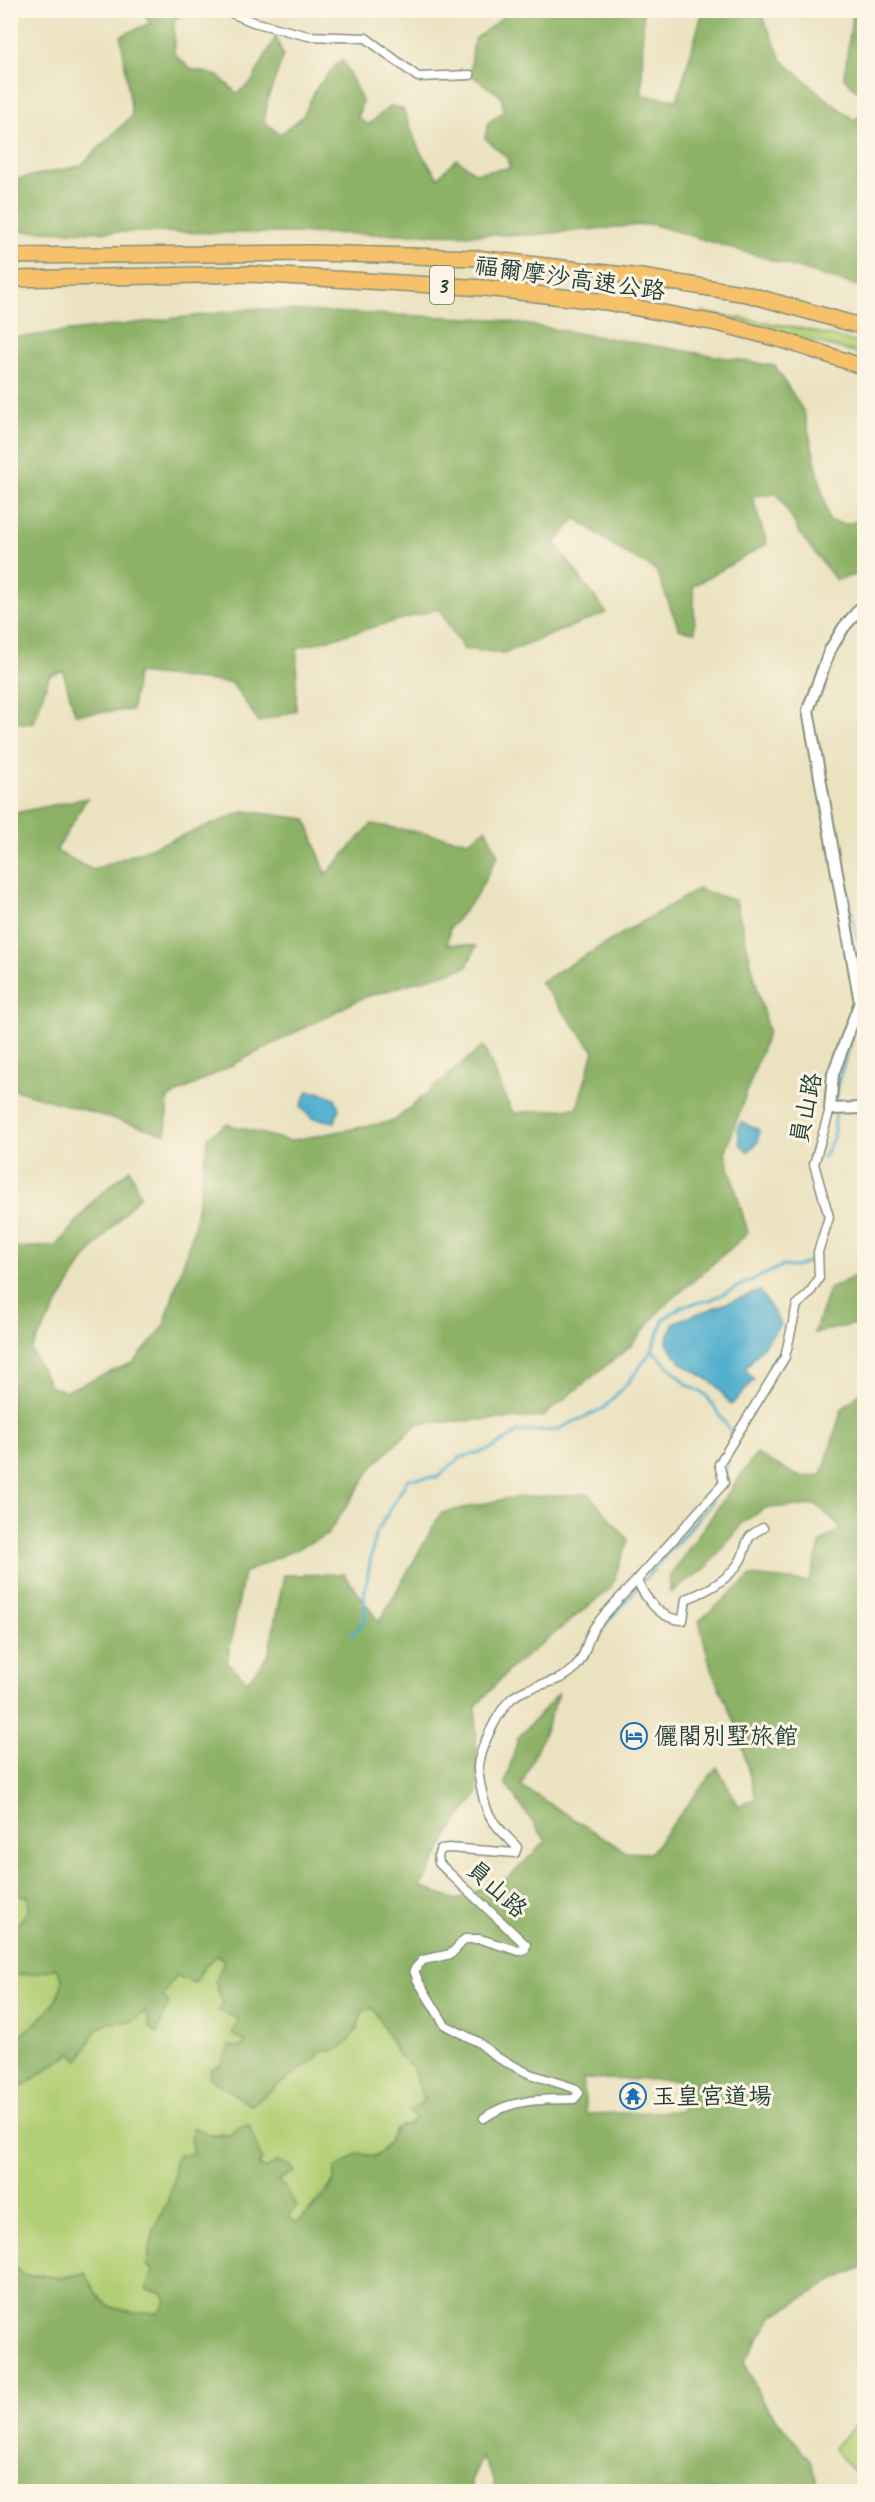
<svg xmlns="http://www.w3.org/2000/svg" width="875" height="2502" font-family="Caveat,'LXGW WenKai TC',sans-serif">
<rect width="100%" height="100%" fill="#fcf5e5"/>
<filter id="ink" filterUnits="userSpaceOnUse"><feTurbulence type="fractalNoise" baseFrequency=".0167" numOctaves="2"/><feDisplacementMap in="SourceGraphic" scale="12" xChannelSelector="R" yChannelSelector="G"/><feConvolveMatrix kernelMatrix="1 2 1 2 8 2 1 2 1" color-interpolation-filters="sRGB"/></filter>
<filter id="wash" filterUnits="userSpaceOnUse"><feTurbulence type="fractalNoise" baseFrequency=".008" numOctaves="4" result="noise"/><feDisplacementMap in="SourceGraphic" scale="24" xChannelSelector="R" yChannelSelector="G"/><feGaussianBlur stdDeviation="1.35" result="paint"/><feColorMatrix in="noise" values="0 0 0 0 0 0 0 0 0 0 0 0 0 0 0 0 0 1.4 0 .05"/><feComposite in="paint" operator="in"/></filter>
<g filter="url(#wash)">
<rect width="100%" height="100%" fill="#ebe2c0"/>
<g fill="#b2cf75" stroke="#688654" stroke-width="1.5">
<path d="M 699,311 L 804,329 L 864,344 L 864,355 Z"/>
<path d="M 11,1895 L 28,1896 L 28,1911 L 16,1926 L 11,1924 Z"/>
<path d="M 218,1955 L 225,1961 L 215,1982 L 223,2004 L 239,2019 L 245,2041 L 242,2048 L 229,2046 L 220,2067 L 210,2078 L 251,2105 L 318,2056 L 315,2053 L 322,2050 L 336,2050 L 357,2029 L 363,2011 L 374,2008 L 398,2055 L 412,2067 L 424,2101 L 410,2111 L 415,2118 L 408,2125 C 390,2127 396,2132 388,2144 C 385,2149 377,2154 372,2157 L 358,2153 C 337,2176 320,2201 297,2223 L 288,2218 L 287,2193 L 279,2180 L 294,2172 L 292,2167 L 278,2161 L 265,2169 L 258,2165 L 238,2128 L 229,2135 L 222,2134 L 190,2138 L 193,2155 L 174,2162 L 174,2180 L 168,2200 L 154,2230 L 147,2265 L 153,2270 L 166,2301 L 160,2312 C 121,2312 101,2314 86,2273 L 60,2278 L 40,2275 L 24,2276 L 11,2264 L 10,2097 L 17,2090 L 72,2053 L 79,2060 L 96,2030 L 107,2023 L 133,2021 L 162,1998 L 175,1975 L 195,1983 L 203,1968 Z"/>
<path d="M 56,1968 L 63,1981 C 55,2013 34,2023 11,2043 L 10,1975 L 32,1974 Z"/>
<path d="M 864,2416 L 864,2491 L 861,2491 L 856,2475 L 833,2448 Z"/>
</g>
<g fill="#8db266" stroke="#56784d" stroke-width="1.5" fill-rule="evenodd">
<path d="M 639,10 L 643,12 L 642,95 L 677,100 L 703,11 L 760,11 L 782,60 L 824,97 L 854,120 L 862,115 L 864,109 L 864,288 L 652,224 L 531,235 L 11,231 L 11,180 L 80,166 L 132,116 L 121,36 L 150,23 L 143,11 L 187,11 L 174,20 L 174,54 L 191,69 L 218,76 L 237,93 L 251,83 L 276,36 L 283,56 L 268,98 L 264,122 L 280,134 L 303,116 L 317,87 L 337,64 L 343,60 L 362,101 L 358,117 L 368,125 L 390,106 L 403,109 L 419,150 L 438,178 L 456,159 L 476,173 L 510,168 L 507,158 L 485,138 L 488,123 L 504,111 L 501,96 L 470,75 L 474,40 L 511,11 Z"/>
<path d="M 860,11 L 864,11 L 864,97 L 844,78 L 852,18 Z"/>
<path d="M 252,309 L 493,319 L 775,366 L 804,412 L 829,521 L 846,524 L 864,520 L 864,573 L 836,580 L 801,535 L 778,494 L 752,496 L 767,544 L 693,586 L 695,632 L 679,629 L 656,570 L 617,548 L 576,518 L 555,543 L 606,613 L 504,653 L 463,649 L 439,609 L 297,648 L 296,711 L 259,722 L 232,683 L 137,673 L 132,710 L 75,714 L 63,671 L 49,676 L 34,723 L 11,723 L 11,336 L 22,337 Z"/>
<path d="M 87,798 L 56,851 L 93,870 L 246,811 L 306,819 L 326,874 L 372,824 L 468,841 L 486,829 L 498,855 L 476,896 L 450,928 L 447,944 L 476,946 L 467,967 L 362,998 L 168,1098 L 166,1134 L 11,1089 L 11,818 L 15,813 Z"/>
<path d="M 698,889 L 736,901 L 768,1032 L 725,1153 L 748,1233 L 661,1309 L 632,1345 L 542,1417 L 418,1423 L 374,1465 L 327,1535 L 244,1573 L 227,1662 L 247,1681 L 268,1656 L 284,1575 L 344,1574 L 379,1622 L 441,1513 L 509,1498 L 589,1494 L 628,1540 L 611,1588 L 510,1669 L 476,1706 L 477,1795 L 455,1824 L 421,1887 L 456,1900 L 508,1878 L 546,1841 L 505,1783 L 518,1738 L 559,1693 L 547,1726 L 521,1786 L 626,1852 L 650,1853 L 717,1767 L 739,1806 L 756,1798 L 735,1722 L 712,1672 L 699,1621 L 751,1576 L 809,1582 L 821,1542 L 841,1528 L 817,1505 L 765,1508 L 743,1522 L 706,1568 L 670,1593 L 670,1575 L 756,1454 L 800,1477 L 822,1475 L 842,1409 L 864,1390 L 864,2266 L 836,2279 L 774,2315 L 744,2361 L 762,2401 L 810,2460 L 820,2491 L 493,2491 L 495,2483 L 482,2457 L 471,2481 L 471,2491 L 11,2491 L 11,2264 L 24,2276 L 40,2275 L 60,2278 L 86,2273 C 101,2314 121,2312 160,2312 L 166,2301 L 163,2293 L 147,2290 L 153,2270 L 147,2265 L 154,2230 L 168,2200 L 174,2180 L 174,2162 L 179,2154 L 193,2154 L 190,2138 L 194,2127 L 213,2136 L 229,2135 L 238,2128 L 249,2125 L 262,2160 L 258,2165 L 265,2169 L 278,2161 L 292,2167 L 295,2172 L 279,2180 L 297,2206 L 288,2217 L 297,2223 C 312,2209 337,2191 335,2169 L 358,2153 L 373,2157 C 377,2154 385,2149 388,2144 C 396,2132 391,2127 409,2125 L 415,2118 L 409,2112 L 424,2101 L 412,2067 L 398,2055 L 373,2008 L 363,2011 C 359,2024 351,2047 335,2050 C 328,2052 323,2049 316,2053 L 319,2056 L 251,2105 L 210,2078 L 210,2069 L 220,2066 L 229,2046 L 242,2048 L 245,2041 L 232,2035 L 239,2019 L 218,2011 L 223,2004 L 215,1982 L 224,1961 L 218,1955 L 203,1968 L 195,1983 L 175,1975 L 163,1997 L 169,2003 L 157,2033 L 150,2027 L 145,2010 L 133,2021 L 107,2023 L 96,2030 L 79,2060 L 71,2053 L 17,2089 L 11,2097 L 11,2043 C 34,2023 55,2013 63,1981 L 56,1968 L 32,1974 L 11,1975 L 11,1924 L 16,1926 L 28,1911 L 28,1896 L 10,1895 L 11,1248 L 57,1246 L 95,1199 L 130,1169 L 140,1195 L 83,1261 L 31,1350 L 51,1387 L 66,1391 L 134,1362 L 163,1328 L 194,1229 L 208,1137 L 227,1124 L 289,1141 L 394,1121 L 483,1046 L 513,1113 L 577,1108 L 594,1051 L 540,982 ZM 583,2079 L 679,2080 L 682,2111 L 586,2114 Z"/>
<path d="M 859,1274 L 864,1274 L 864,1358 L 856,1324 L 814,1333 L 829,1289 Z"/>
</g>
<g fill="#50aece" stroke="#387681" stroke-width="1.5">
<path d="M 308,1091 L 323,1093 L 335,1098 L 339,1109 L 335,1122 L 312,1118 L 300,1107 Z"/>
<path d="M 741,1122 L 759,1130 L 758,1142 L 748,1152 L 740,1144 L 738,1128 Z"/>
<path d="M 760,1291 L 781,1324 L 745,1369 L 754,1380 L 731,1405 L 715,1384 L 681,1363 L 666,1342 L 674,1322 Z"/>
</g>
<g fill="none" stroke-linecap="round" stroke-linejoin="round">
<g stroke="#50aece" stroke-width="3">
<path d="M 844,874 L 857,938"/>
<path d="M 863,965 L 864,974"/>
<path d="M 836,1105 L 838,1082 L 852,1038"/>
<path d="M 823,1158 L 833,1138 L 836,1112"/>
<path d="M 652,1350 L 687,1384 L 706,1395 L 733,1435"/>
<path d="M 725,1476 L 728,1456"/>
<path d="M 604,1626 L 713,1501"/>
<path d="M 352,1636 L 366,1617 L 364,1596 L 375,1535 L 408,1479 L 438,1477 L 459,1458 L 491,1449 L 518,1432 L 556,1430 L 604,1408 L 632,1378 L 652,1350 L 664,1319 L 682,1306 L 710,1300 L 782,1266 L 796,1267 L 816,1258"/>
</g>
</g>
</g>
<g filter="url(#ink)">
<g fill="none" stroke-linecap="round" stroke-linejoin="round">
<defs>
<g id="minor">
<path d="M 224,10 L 253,22 L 308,36 L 366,38 L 418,77 L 470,75"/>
<path d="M 763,1528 C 742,1537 749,1546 740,1561 C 728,1581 705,1592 686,1599 L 683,1620 C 660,1620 645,1598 637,1580 L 724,1483 L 719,1464 L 785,1357 L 797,1305 L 809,1294 L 819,1278 L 818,1252 L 829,1217 L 814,1164 L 830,1109"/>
<path d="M 484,2118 C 511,2099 543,2099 574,2099 L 579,2093 L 574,2088 L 530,2074 L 498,2058 L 478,2042 L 445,2025 L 418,1981 L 414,1970 L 423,1960 L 451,1954 L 465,1939 L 480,1939 L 519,1951 L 525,1949 L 526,1945 L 448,1872 L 439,1863 L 438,1856 L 441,1849 L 449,1848 L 515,1853 L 517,1847 C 507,1836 494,1826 488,1812 C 484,1804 478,1776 478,1767 C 479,1749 499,1710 512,1698 C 530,1683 556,1686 574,1669 C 586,1657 586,1641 594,1628 C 606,1611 623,1595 637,1580"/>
</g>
<g id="tertiary">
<path d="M 864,604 L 844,627 L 830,650 L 808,710 L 864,1025"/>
<path d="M 860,1002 L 833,1074 L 830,1109 L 864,1108"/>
</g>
<g id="motorway">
<path d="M 10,256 L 313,253 L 477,258 L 641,277 L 747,294 L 864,327"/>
<path d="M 10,279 L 250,274 L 484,288 L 606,302 L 721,324 L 786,341 L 864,367"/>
</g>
</defs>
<use href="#minor" stroke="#85907a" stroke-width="11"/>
<use href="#tertiary" stroke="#85907a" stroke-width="14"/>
<use href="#motorway" stroke="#85907a" stroke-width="18"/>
<use href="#minor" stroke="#fff" stroke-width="8"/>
<use href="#tertiary" stroke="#fff" stroke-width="10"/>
<use href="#motorway" stroke="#f6c16b" stroke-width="15"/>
</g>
</g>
<defs>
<symbol id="hotel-ring" viewBox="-11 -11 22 22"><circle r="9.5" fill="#fcf5e5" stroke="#1f6fb2" stroke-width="1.5"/><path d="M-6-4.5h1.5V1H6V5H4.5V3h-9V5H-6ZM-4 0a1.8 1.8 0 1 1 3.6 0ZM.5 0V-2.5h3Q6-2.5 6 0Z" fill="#1f6fb2"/></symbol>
<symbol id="temple-ring" viewBox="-11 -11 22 22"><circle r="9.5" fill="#fcf5e5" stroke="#1f6fb2" stroke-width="1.5"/><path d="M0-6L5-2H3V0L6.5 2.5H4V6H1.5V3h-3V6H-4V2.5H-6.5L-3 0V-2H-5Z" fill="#1f6fb2"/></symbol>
</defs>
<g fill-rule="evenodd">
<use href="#hotel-ring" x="619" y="1721" width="30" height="30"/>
<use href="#temple-ring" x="618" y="2081" width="30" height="30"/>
</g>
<g text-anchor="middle" stroke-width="6" stroke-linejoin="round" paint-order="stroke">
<rect fill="#fcf5e5" stroke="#617469" stroke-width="1.5" x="430" y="266" width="24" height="38" rx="4.5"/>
<g font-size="22" font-weight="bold" fill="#1f3d34">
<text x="442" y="293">3</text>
</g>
<g font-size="24" fill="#1f3d34" stroke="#fcf5e5">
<text transform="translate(570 278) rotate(8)" y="8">福爾摩沙高速公路</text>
<text transform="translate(806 1108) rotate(-78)" y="8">員山路</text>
<text transform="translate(497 1889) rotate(42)" y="8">員山路</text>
</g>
<g font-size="24" fill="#1f3d34" stroke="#fcf5e5" text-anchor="start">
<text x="654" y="1744">儷閣別墅旅館</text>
<text x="652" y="2104">玉皇宮道場</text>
</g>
</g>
<rect width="875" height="2502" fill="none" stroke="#fcf5e5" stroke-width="36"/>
</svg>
